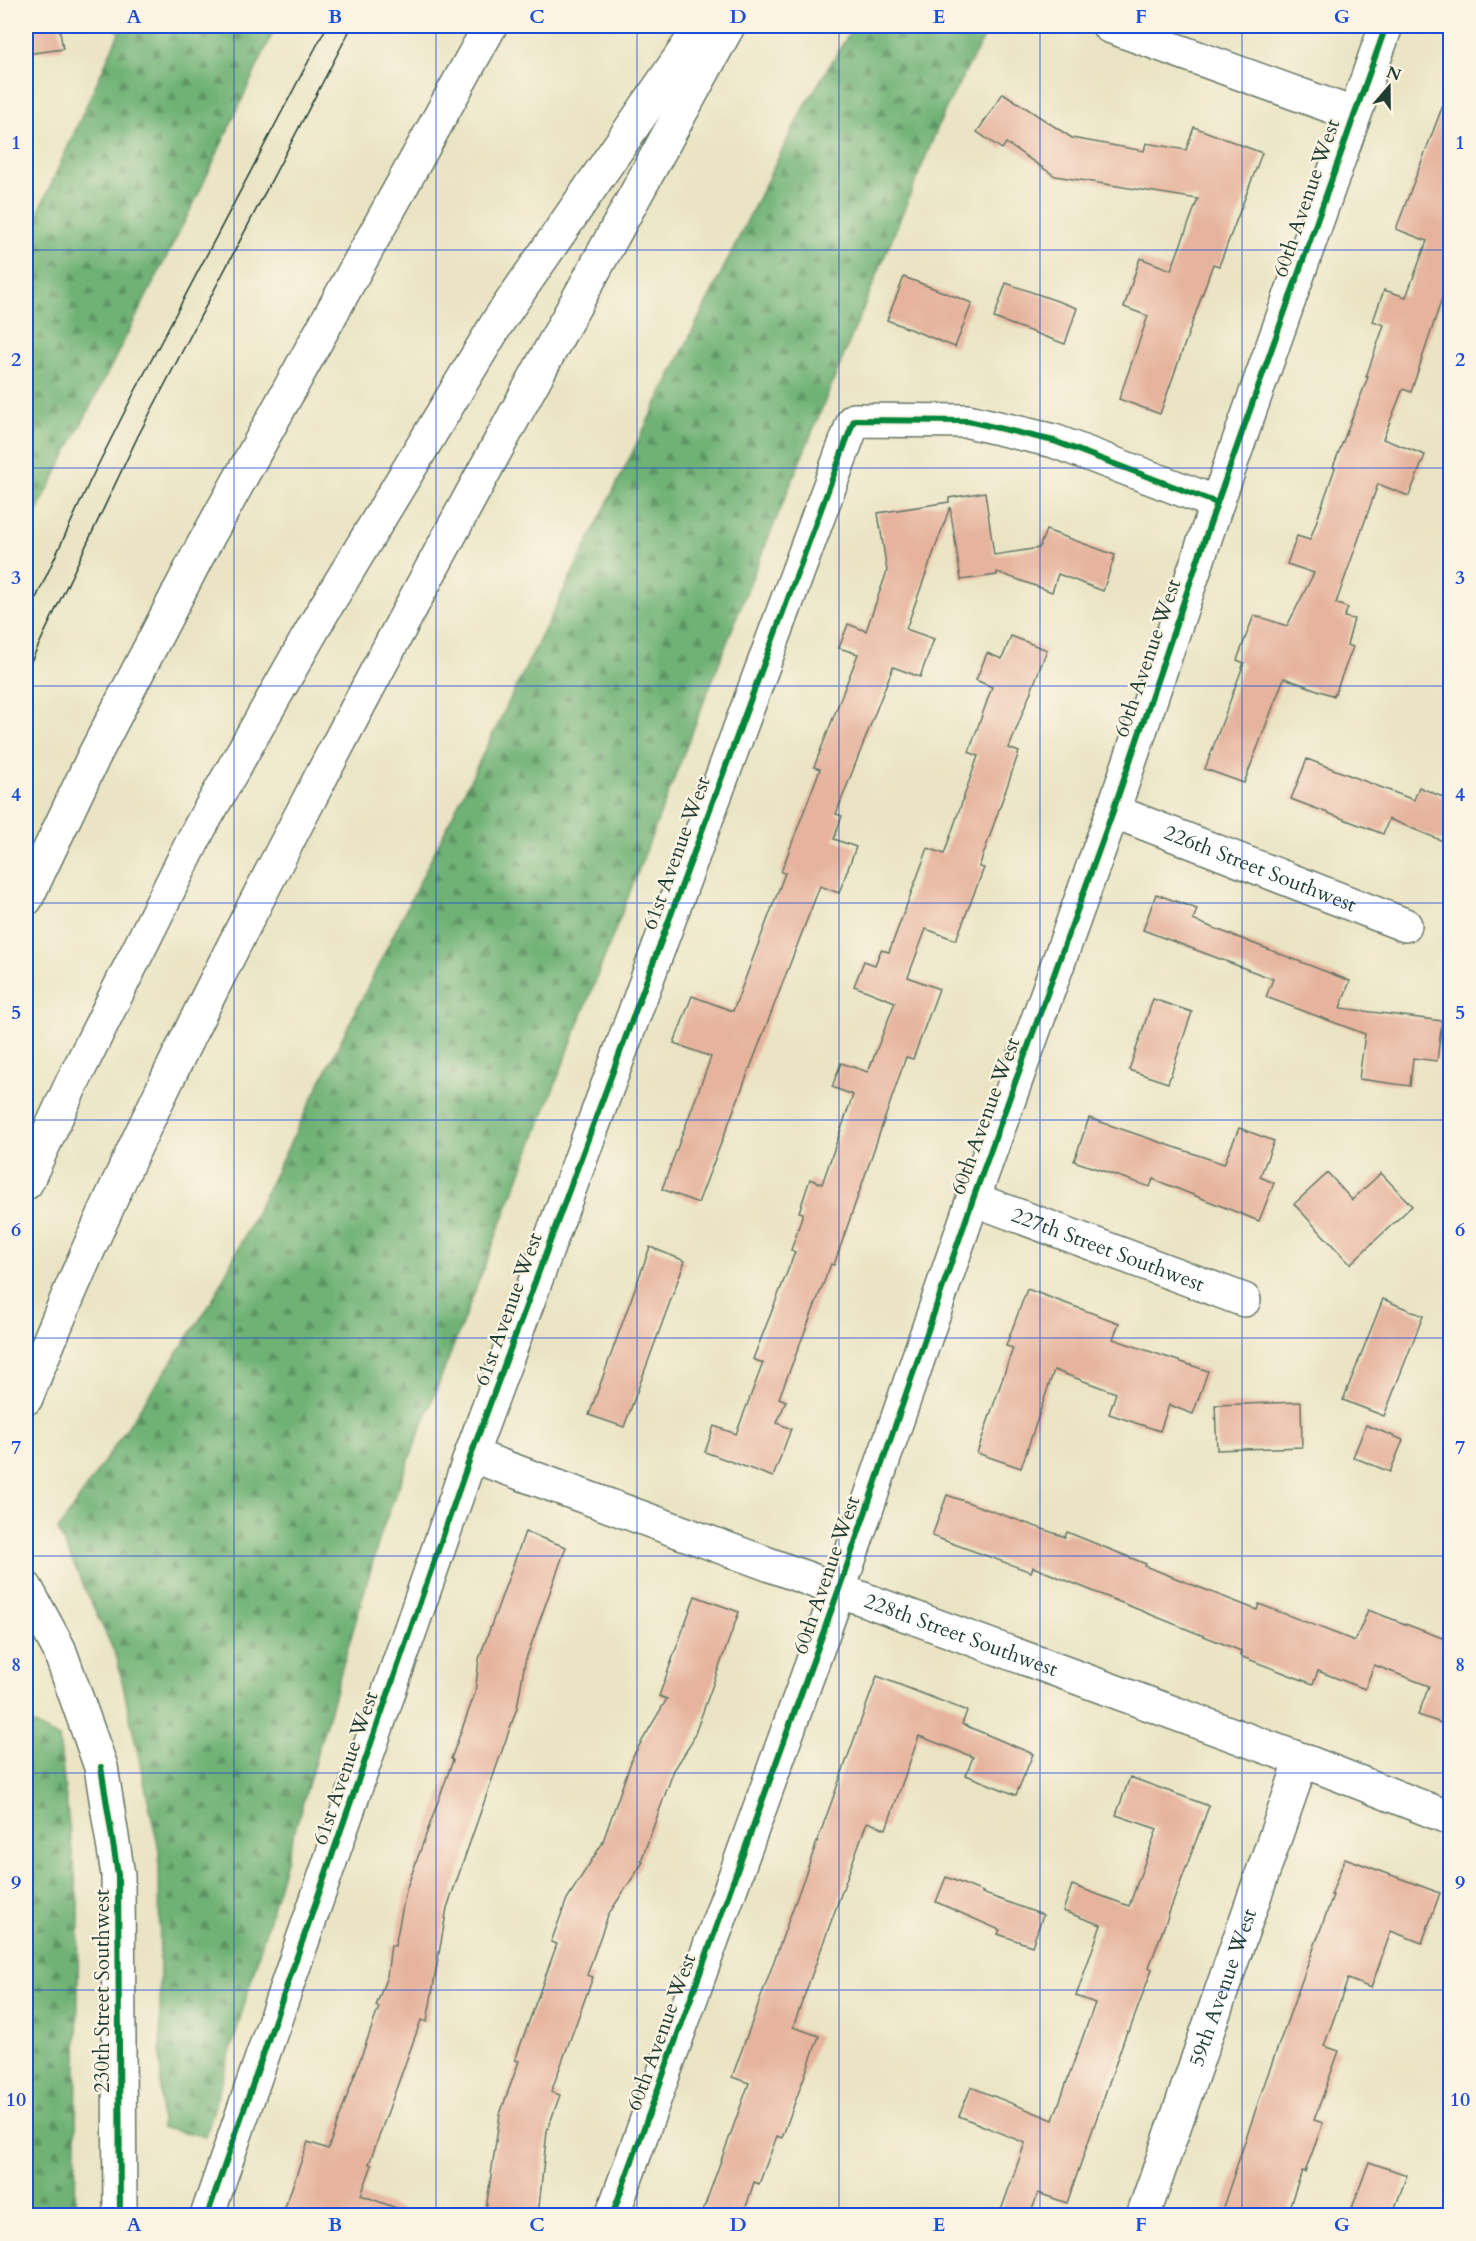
<svg xmlns="http://www.w3.org/2000/svg" width="1476" height="2241" font-family="Cardo,serif">
<defs>
<pattern id="forest-firs" width="22" height="20" patternUnits="userSpaceOnUse" patternTransform="scale(1.5)"><rect width="22" height="20" fill="#70b276"/><path d="M5 1l3.5 6h-7zM16 11l3.5 6h-7z" fill="#5b9262"/></pattern>
</defs>
<rect width="100%" height="100%" fill="#fcf5e5"/>
<filter id="ink" filterUnits="userSpaceOnUse"><feTurbulence type="fractalNoise" baseFrequency=".0167" numOctaves="2"/><feDisplacementMap in="SourceGraphic" scale="12" xChannelSelector="R" yChannelSelector="G"/><feConvolveMatrix kernelMatrix="1 2 1 2 8 2 1 2 1" color-interpolation-filters="sRGB"/></filter>
<filter id="wash" filterUnits="userSpaceOnUse"><feTurbulence type="fractalNoise" baseFrequency=".008" numOctaves="4" result="noise"/><feDisplacementMap in="SourceGraphic" scale="24" xChannelSelector="R" yChannelSelector="G"/><feGaussianBlur stdDeviation="1.35" result="paint"/><feColorMatrix in="noise" values="0 0 0 0 0 0 0 0 0 0 0 0 0 0 0 0 0 1.4 0 .05"/><feComposite in="paint" operator="in"/></filter>
<g filter="url(#wash)">
<rect width="100%" height="100%" fill="#eae4c4"/>
<g fill="url(#forest-firs)" stroke="#487855" stroke-width="1.5">
<path d="M 116,26 L 276,26 L 197,197 L 26,533 L 26,240 L 119,33 Z"/>
<path d="M 854,26 L 990,26 L 945,110 L 754,573 L 383,1527 L 206,2136 L 161,2128 L 159,1850 L 117,1658 L 58,1530 L 211,1303 L 801,112 Z"/>
<path d="M 26,1720 L 59,1738 L 79,1911 L 75,2215 L 26,2215 Z"/>
</g>
<g id="blocks">
<g fill="#e6b39d">
<path d="M 26,26 L 59,26 L 63,49 L 26,54 Z"/>
<path d="M 1449,89 L 1450,89 L 1450,295 L 1444,292 L 1411,392 L 1403,389 L 1383,439 L 1425,455 L 1409,496 L 1378,484 L 1336,603 L 1348,608 L 1344,617 L 1354,619 L 1347,645 L 1353,647 L 1334,696 L 1284,678 L 1244,783 L 1205,769 L 1244,663 L 1237,660 L 1254,615 L 1287,626 L 1314,573 L 1287,564 L 1297,536 L 1310,540 L 1335,468 L 1333,467 L 1368,377 L 1366,377 L 1384,325 L 1373,321 L 1384,290 L 1406,297 L 1427,241 L 1396,229 Z"/>
<path d="M 1003,93 L 1072,138 L 1144,151 L 1146,143 L 1186,150 L 1194,127 L 1262,153 L 1219,266 L 1213,264 L 1160,414 L 1119,399 L 1148,316 L 1124,307 L 1140,258 L 1171,270 L 1198,199 L 1055,176 L 1006,143 L 1002,149 L 977,132 Z"/>
<path d="M 904,277 L 972,303 L 955,347 L 887,320 Z"/>
<path d="M 1006,283 L 1077,308 L 1065,344 L 994,318 Z"/>
<path d="M 985,492 L 994,555 L 1039,548 L 1046,530 L 1115,555 L 1103,591 L 1058,574 L 1052,592 L 997,572 L 997,575 L 961,580 L 950,507 L 906,629 L 934,639 L 920,677 L 893,667 L 836,814 L 842,816 L 834,839 L 856,847 L 839,893 L 820,886 L 698,1203 L 662,1189 L 711,1057 L 674,1043 L 692,996 L 733,1011 L 785,873 L 781,872 L 820,769 L 814,767 L 858,654 L 839,648 L 848,624 L 866,631 L 887,571 L 878,513 L 949,502 L 949,498 Z"/>
<path d="M 1011,636 L 1047,650 L 1009,748 L 1019,752 L 979,867 L 984,868 L 956,940 L 926,929 L 908,977 L 939,989 L 913,1059 L 906,1057 L 834,1265 L 831,1264 L 779,1398 L 786,1401 L 777,1423 L 791,1429 L 773,1477 L 705,1452 L 714,1426 L 736,1434 L 763,1363 L 753,1359 L 795,1252 L 791,1250 L 803,1213 L 799,1212 L 810,1179 L 822,1184 L 853,1095 L 832,1087 L 841,1063 L 868,1072 L 895,1002 L 854,986 L 864,961 L 875,965 L 881,950 L 889,952 L 928,848 L 944,854 L 978,756 L 969,752 L 992,687 L 976,680 L 987,653 L 1002,659 Z"/>
<path d="M 1307,759 L 1414,800 L 1419,787 L 1450,800 L 1450,844 L 1389,819 L 1383,834 L 1291,799 Z"/>
<path d="M 1156,894 L 1197,909 L 1193,920 L 1350,981 L 1340,1008 L 1442,1021 L 1437,1061 L 1413,1058 L 1410,1086 L 1359,1079 L 1365,1034 L 1266,997 L 1273,979 L 1143,930 Z"/>
<path d="M 1153,999 L 1192,1012 L 1168,1083 L 1129,1070 Z"/>
<path d="M 1089,1118 L 1224,1164 L 1239,1128 L 1274,1141 L 1260,1177 L 1274,1183 L 1259,1221 L 1153,1179 L 1150,1187 L 1074,1161 Z"/>
<path d="M 1328,1173 L 1352,1200 L 1381,1173 L 1412,1206 L 1350,1264 L 1294,1204 Z"/>
<path d="M 650,1247 L 685,1261 L 624,1427 L 589,1415 Z"/>
<path d="M 1027,1289 L 1119,1323 L 1113,1339 L 1208,1371 L 1193,1414 L 1169,1405 L 1160,1431 L 1109,1414 L 1116,1393 L 1054,1370 L 1021,1468 L 977,1453 L 1013,1348 L 1006,1346 Z"/>
<path d="M 1383,1299 L 1423,1316 L 1384,1416 L 1343,1400 Z"/>
<path d="M 1301,1402 L 1302,1447 L 1217,1450 L 1215,1405 Z"/>
<path d="M 1366,1425 L 1403,1440 L 1390,1472 L 1353,1457 Z"/>
<path d="M 947,1495 L 1065,1537 L 1067,1532 L 1146,1564 L 1145,1566 L 1257,1610 L 1259,1604 L 1355,1641 L 1368,1610 L 1445,1639 L 1446,1635 L 1450,1636 L 1450,1726 L 1418,1715 L 1429,1686 L 1374,1665 L 1365,1689 L 1318,1671 L 1313,1684 L 1240,1656 L 1241,1651 L 1033,1567 L 1031,1572 L 932,1536 Z"/>
<path d="M 525,1532 L 566,1547 L 525,1662 L 517,1708 L 447,1908 L 427,2022 L 421,2020 L 369,2164 L 372,2165 L 361,2195 L 407,2212 L 406,2216 L 282,2216 L 308,2142 L 328,2149 L 379,2007 L 376,2006 L 387,1976 L 391,1945 L 395,1946 L 406,1890 L 453,1760 L 451,1759 L 475,1693 L 479,1659 Z"/>
<path d="M 695,1596 L 739,1612 L 692,1742 L 674,1770 L 641,1861 L 643,1862 L 608,1915 L 587,1975 L 593,1977 L 551,2092 L 560,2095 L 547,2131 L 538,2216 L 485,2216 L 500,2114 L 519,2061 L 515,2060 L 557,1944 L 551,1942 L 567,1899 L 602,1844 L 633,1756 L 667,1699 L 659,1696 Z"/>
<path d="M 877,1676 L 967,1711 L 962,1724 L 1033,1754 L 1016,1795 L 966,1775 L 973,1757 L 919,1736 L 886,1829 L 867,1822 L 793,2027 L 819,2036 L 782,2138 L 777,2136 L 759,2184 L 754,2182 L 743,2216 L 701,2216 L 749,2083 L 732,2077 Z"/>
<path d="M 1130,1777 L 1209,1806 L 1149,1967 L 1152,1969 L 1129,2032 L 1127,2031 L 1067,2203 L 1038,2193 L 1030,2216 L 999,2216 L 1025,2143 L 959,2116 L 971,2087 L 1053,2120 L 1095,2003 L 1076,1996 L 1101,1925 L 1063,1911 L 1072,1885 L 1129,1906 L 1157,1829 L 1116,1815 Z"/>
<path d="M 1345,1858 L 1440,1893 L 1422,1943 L 1391,1931 L 1371,1988 L 1348,1979 L 1324,2046 L 1339,2051 L 1314,2120 L 1323,2123 L 1305,2172 L 1302,2171 L 1286,2216 L 1220,2216 L 1264,2085 L 1333,1895 L 1331,1895 Z"/>
<path d="M 946,1877 L 983,1892 L 982,1893 L 1043,1915 L 1032,1946 L 998,1934 L 1000,1930 L 936,1902 Z"/>
<path d="M 1369,2162 L 1407,2175 L 1392,2216 L 1372,2216 L 1352,2208 Z"/>
</g>
</g>
</g>
<g filter="url(#ink)">
<use href="#blocks" fill-opacity="0" stroke="#676" stroke-width="1.5"/>
<g fill="none" stroke-linecap="round" stroke-linejoin="round">
<defs>
<g id="minor">
<path d="M 1109,26 L 1353,114"/>
<path id="s1" d="M 1113,811 L 1405,925"/>
<path id="s2" d="M 973,1199 L 1244,1300"/>
<path id="s3" d="M 471,1455 L 1302,1760 L 1450,1818"/>
<path d="M 26,1588 L 59,1649 L 101,1767 L 118,1875 L 120,2216"/>
<path d="M 207,2216 L 471,1455 L 854,420 L 968,421 L 1054,441 L 1217,503"/>
<path d="M 612,2216 L 839,1589 L 973,1199 L 1113,811 L 1217,503 L 1386,26"/>
<path id="s4" d="M 1143,2216 L 1302,1760"/>
</g>
<g id="highway">
<path d="M 26,899 L 94,756 L 198,555 L 490,26"/>
<path d="M 26,1183 L 71,1085 L 200,827 L 322,613 L 499,320 L 702,26"/>
<path d="M 26,1398 C 108,1191 208,993 311,796 C 446,537 588,282 728,26"/>
</g>
</defs>
<use href="#minor" stroke="#676" stroke-width="36"/>
<use href="#highway" stroke="#676" stroke-width="36"/>
<use href="#minor" stroke="#fff" stroke-width="33"/>
<use href="#highway" stroke="#fff" stroke-width="33"/>
<g stroke="#1f3d34" stroke-width="1.5">
<path d="M 26,620 L 90,481 L 132,397 L 327,26"/>
<path d="M 26,672 L 138,436 L 352,26"/>
</g>
<defs>
<g id="cycleway">
<path d="M 101,1767 L 118,1875 L 120,2216"/>
<path d="M 207,2216 L 471,1455 L 854,420 L 968,421 L 1054,441 L 1217,503"/>
<path d="M 612,2216 L 839,1589 L 973,1199 L 1113,811 L 1217,503 L 1386,26"/>
</g>
</defs>
<use href="#cycleway" stroke="#fcf5e5" stroke-width="10"/>
<use href="#cycleway" stroke="#00873e" stroke-width="6"/>
</g>
</g>
<path fill="none" stroke="#1d4ed8" stroke-width="1.5" stroke-opacity="0.55" d="M 234,26 L 234,2216M 436,26 L 436,2216M 637,26 L 637,2216M 839,26 L 839,2216M 1040,26 L 1040,2216M 1242,26 L 1242,2216M 26,250 L 1450,250M 26,468 L 1450,468M 26,686 L 1450,686M 26,903 L 1450,903M 26,1120 L 1450,1120M 26,1338 L 1450,1338M 26,1556 L 1450,1556M 26,1773 L 1450,1773M 26,1990 L 1450,1990"/>
<g text-anchor="middle" stroke-width="4.5" stroke-linejoin="round" paint-order="stroke">
<g font-size="21" fill="#1f3d34" stroke="#fcf5e5">
<text transform="translate(1306 198) rotate(-71)" y="7">60th Avenue West</text>
<text transform="translate(1147 658) rotate(-71)" y="7">60th Avenue West</text>
<text transform="translate(676 853) rotate(-70)" y="7">61st Avenue West</text>
<text dy="7" stroke="none"><textPath href="#s1" startOffset="158">226th Street Southwest</textPath></text>
<text transform="translate(985 1116) rotate(-70)" y="7">60th Avenue West</text>
<text dy="7" stroke="none"><textPath href="#s2" startOffset="144">227th Street Southwest</textPath></text>
<text transform="translate(508 1309) rotate(-70)" y="7">61st Avenue West</text>
<text transform="translate(826 1575) rotate(-71)" y="7">60th Avenue West</text>
<text dy="7" stroke="none"><textPath href="#s3" startOffset="522">228th Street Southwest</textPath></text>
<text transform="translate(345 1768) rotate(-71)" y="7">61st Avenue West</text>
<text dy="7" stroke="none"><textPath href="#s4" startOffset="242">59th Avenue West</textPath></text>
<text transform="translate(102 1991) rotate(-90)" y="7">230th Street Southwest</text>
<text transform="translate(661 2032) rotate(-70)" y="7">60th Avenue West</text>
</g>
</g>
<rect width="1476" height="2241" fill="none" stroke="#fcf5e5" stroke-width="66"/>
<g transform="translate(1389 87) rotate(20)" stroke="#fcf5e5" stroke-width="4.5" paint-order="stroke">
<path d="M0-4.5L10 22L0 15L-10 22Z" fill="#1f3d34"/>
<text y="-9" font-size="16" font-weight="bold" text-anchor="middle" fill="#1f3d34">N</text>
</g>
<rect x="33" y="33" width="1410" height="2175" fill="none" stroke="#1d4ed8" stroke-width="2"/>
<g font-size="20" text-anchor="middle" font-weight="bold" fill="#1d4ed8">
<text x="134" y="23">A</text>
<text x="335" y="23">B</text>
<text x="537" y="23">C</text>
<text x="738" y="23">D</text>
<text x="939" y="23">E</text>
<text x="1141" y="23">F</text>
<text x="1342" y="23">G</text>
<text x="16" y="149">1</text>
<text x="1460" y="149">1</text>
<text x="16" y="366">2</text>
<text x="1460" y="366">2</text>
<text x="16" y="584">3</text>
<text x="1460" y="584">3</text>
<text x="16" y="801">4</text>
<text x="1460" y="801">4</text>
<text x="16" y="1019">5</text>
<text x="1460" y="1019">5</text>
<text x="16" y="1236">6</text>
<text x="1460" y="1236">6</text>
<text x="16" y="1454">7</text>
<text x="1460" y="1454">7</text>
<text x="16" y="1671">8</text>
<text x="1460" y="1671">8</text>
<text x="16" y="1889">9</text>
<text x="1460" y="1889">9</text>
<text x="16" y="2106">10</text>
<text x="1460" y="2106">10</text>
<text x="134" y="2231">A</text>
<text x="335" y="2231">B</text>
<text x="537" y="2231">C</text>
<text x="738" y="2231">D</text>
<text x="939" y="2231">E</text>
<text x="1141" y="2231">F</text>
<text x="1342" y="2231">G</text>
</g>
</svg>
